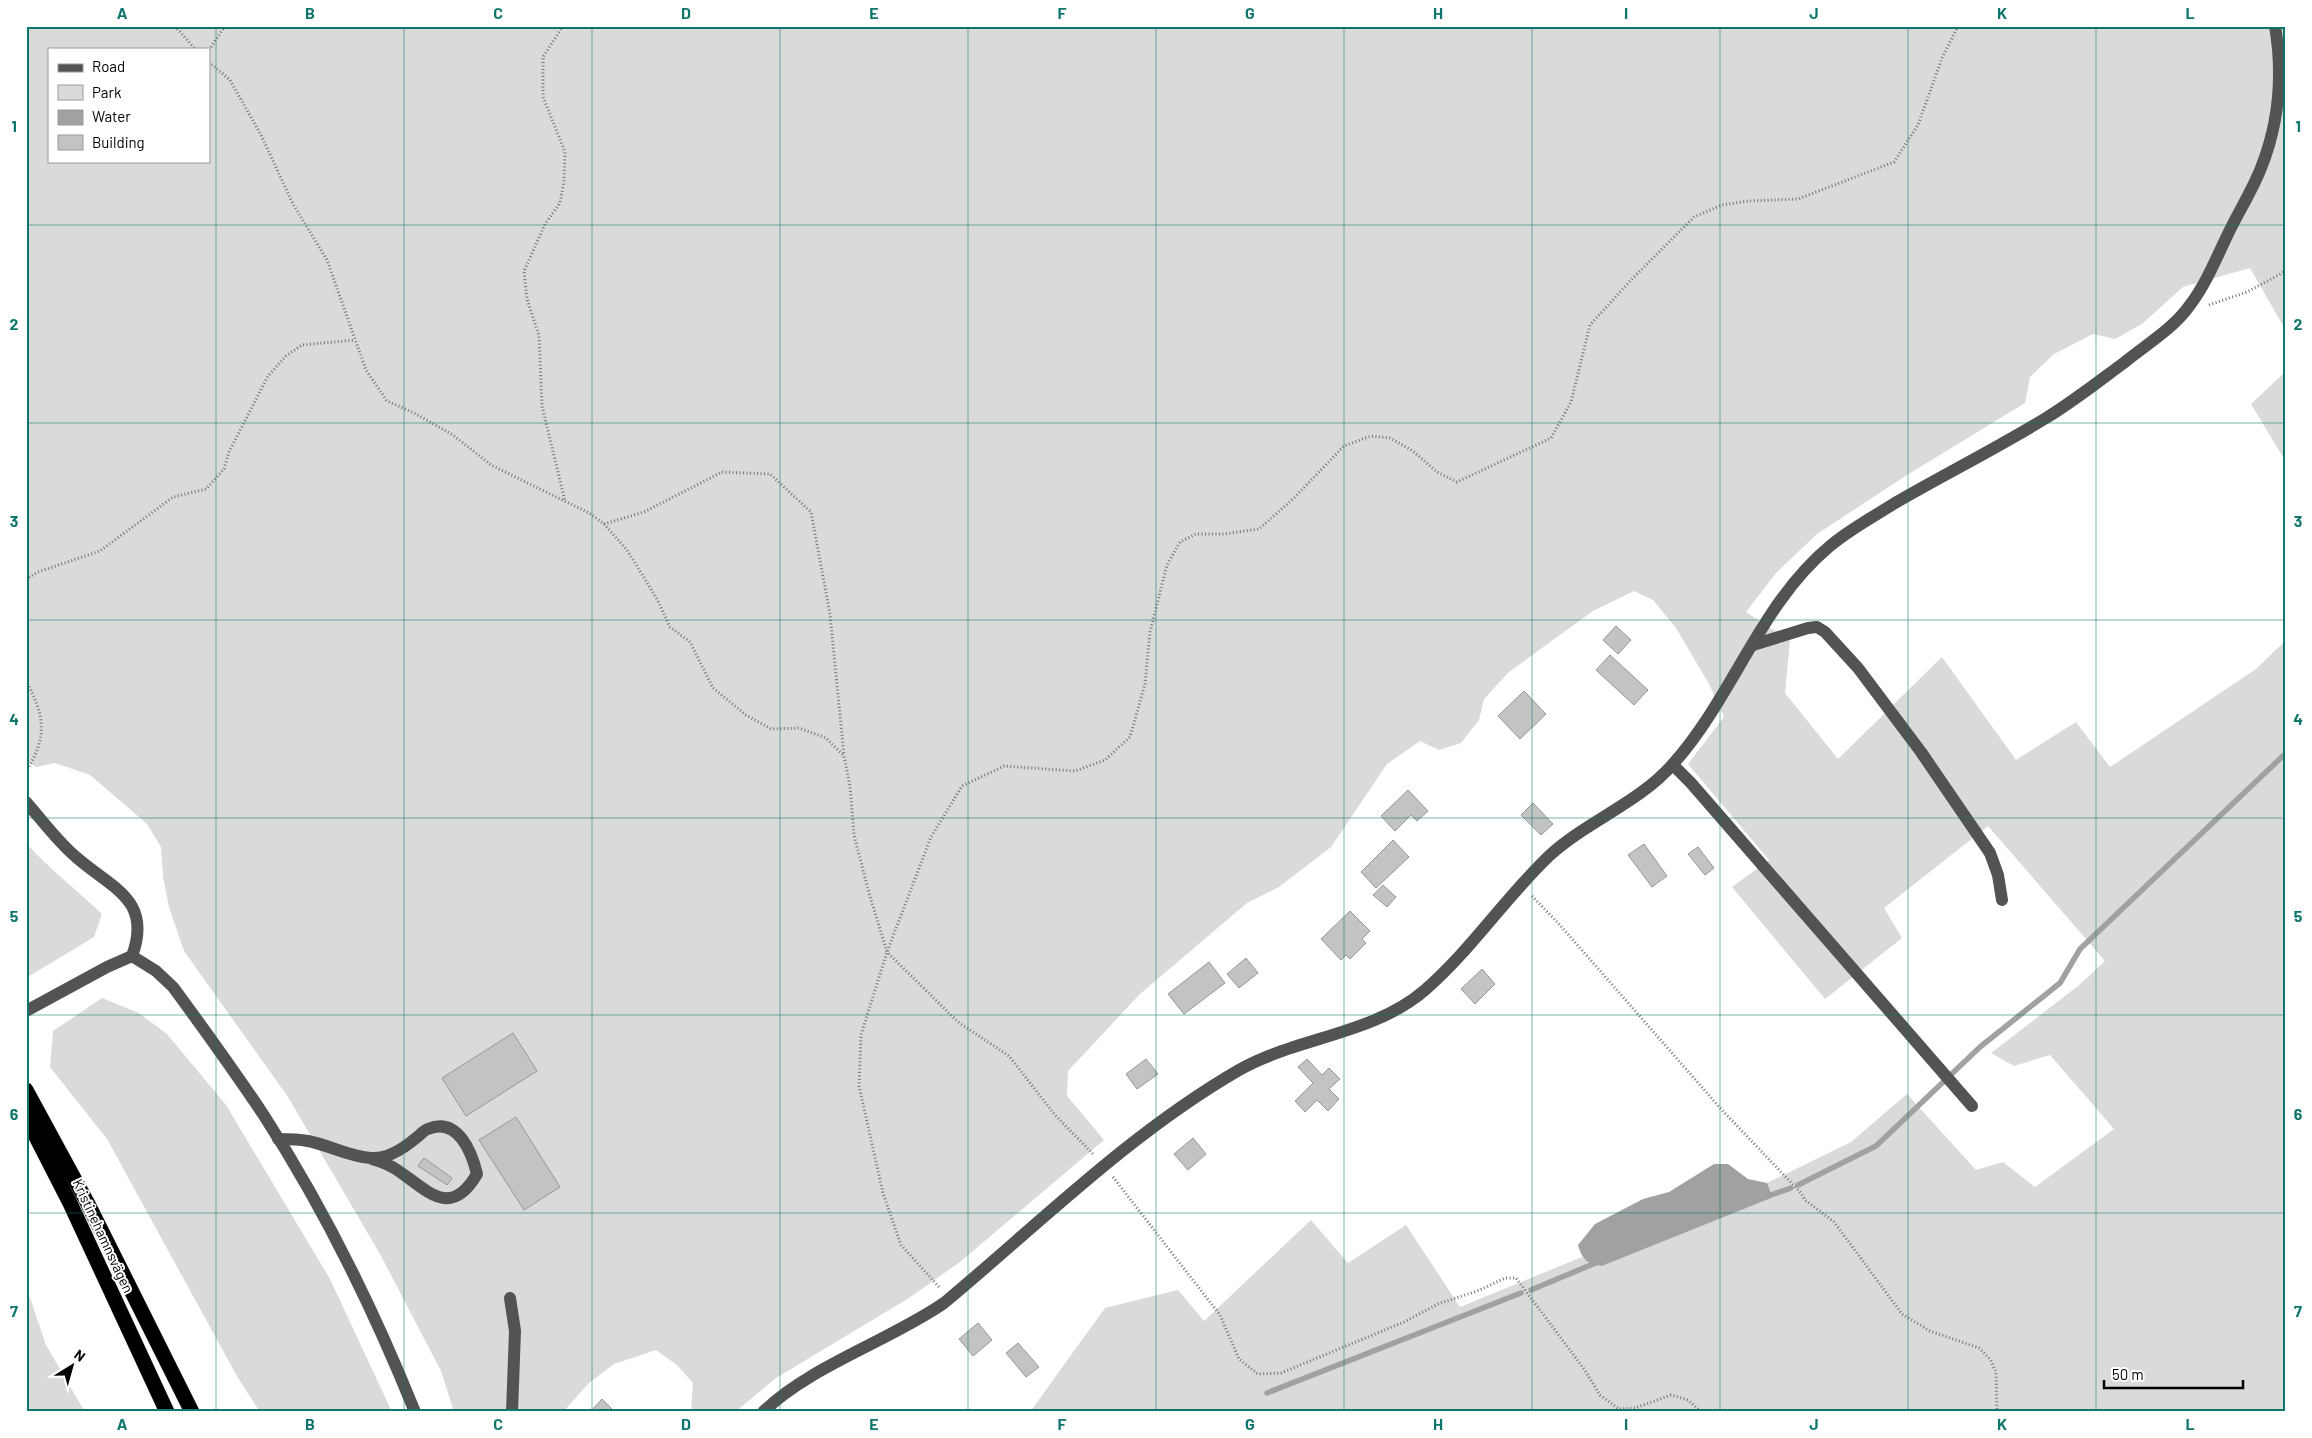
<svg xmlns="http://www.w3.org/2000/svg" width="2312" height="1438" font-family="Barlow,sans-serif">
<rect width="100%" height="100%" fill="#fff"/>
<g fill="#dadada" fill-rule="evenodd">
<path d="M 26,26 L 2286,26 L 2286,331 L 2250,268 L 2183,287 L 2142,324 L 2115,339 L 2093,334 L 2054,354 L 2030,377 L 2025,403 L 1907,475 L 1817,534 L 1776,573 L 1746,612 L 1790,641 L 1785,693 L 1838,759 L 1942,657 L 2016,760 L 2076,722 L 2110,767 L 2256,669 L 2286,640 L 2286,1412 L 1030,1412 L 1105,1308 L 1178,1290 L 1204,1321 L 1311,1220 L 1348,1263 L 1406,1225 L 1460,1307 L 1582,1257 L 1592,1264 L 1602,1266 L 1770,1198 L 1772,1194 L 1767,1183 L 1851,1142 L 1907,1094 L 1976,1170 L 2003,1162 L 2035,1187 L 2114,1129 L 2050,1055 L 2014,1066 L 1991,1053 L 2078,986 L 2105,961 L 1988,826 L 1884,908 L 1902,938 L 1825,999 L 1732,887 L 1769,860 L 1688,764 L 1724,717 L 1709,684 L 1676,628 L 1653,600 L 1634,591 L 1593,611 L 1509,672 L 1484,699 L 1479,720 L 1461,743 L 1439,750 L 1420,741 L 1387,764 L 1331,847 L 1279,887 L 1247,903 L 1140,994 L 1068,1071 L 1067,1096 L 1104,1140 L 960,1262 L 909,1298 L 776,1378 L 735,1412 L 691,1412 L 693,1383 L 677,1365 L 656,1350 L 614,1364 L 589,1383 L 563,1412 L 454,1412 L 441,1371 L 380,1254 L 288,1097 L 184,951 L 169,907 L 163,877 L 161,847 L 147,824 L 90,775 L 55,763 L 36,767 L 26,760 ZM 49,49 L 209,49 L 209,161 L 49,161 Z"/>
<path d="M 2286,371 L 2286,462 L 2251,404 Z"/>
<path d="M 26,843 C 49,869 77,890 102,914 L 94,937 L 26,978 Z"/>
<path d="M 102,998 L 139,1013 L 167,1034 L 226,1105 L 330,1279 L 392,1412 L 260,1412 L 238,1378 L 107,1139 L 50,1067 L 53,1031 Z"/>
<path d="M 26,1286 L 46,1345 L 85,1412 L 26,1412 Z"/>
</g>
<path fill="#a1a1a1" d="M 1714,1164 L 1728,1164 L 1748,1179 L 1767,1183 L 1772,1195 L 1771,1198 L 1602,1266 C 1587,1264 1582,1259 1578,1245 L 1595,1224 L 1643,1199 L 1669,1192 Z"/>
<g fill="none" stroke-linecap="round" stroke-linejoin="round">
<g stroke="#a1a1a1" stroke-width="5.5">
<path d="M 1798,1185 L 1876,1146 L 1980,1047 L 2060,983 L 2080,949 L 2286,753"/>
<path d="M 1765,1197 L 1791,1188"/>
<path d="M 1531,1290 L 1598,1262"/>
<path d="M 1267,1393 L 1521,1293"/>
</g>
</g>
<g fill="#c3c3c3" stroke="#979797">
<path d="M 1616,626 L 1631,640 L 1618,654 L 1603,640 Z"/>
<path d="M 1610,655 L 1648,690 L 1634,705 L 1596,670 Z"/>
<path d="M 1524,691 L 1546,714 L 1520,739 L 1498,716 Z"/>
<path d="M 1408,790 L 1428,811 L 1417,821 L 1411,815 L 1395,831 L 1381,816 Z"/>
<path d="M 1533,803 L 1553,824 L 1541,835 L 1521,815 Z"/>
<path d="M 1393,840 L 1409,857 L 1376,888 L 1361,872 Z"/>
<path d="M 1644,844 L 1667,876 L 1652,887 L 1628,855 Z"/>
<path d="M 1698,847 L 1714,868 L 1705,875 L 1688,854 Z"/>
<path d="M 1383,885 L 1396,897 L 1387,907 L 1373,895 Z"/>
<path d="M 1350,911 L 1370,931 L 1362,939 L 1366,943 L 1350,959 L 1346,955 L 1341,960 L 1321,939 Z"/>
<path d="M 1246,958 L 1258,973 L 1239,988 L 1227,974 Z"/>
<path d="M 1209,962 L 1225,983 L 1184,1014 L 1168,994 Z"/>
<path d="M 1482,969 L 1495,984 L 1475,1004 L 1461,989 Z"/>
<path d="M 513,1033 L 537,1071 L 466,1116 L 442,1078 Z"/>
<path d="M 1146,1059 L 1158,1074 L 1137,1089 L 1126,1074 Z"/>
<path d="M 1307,1059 L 1322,1075 L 1329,1068 L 1340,1079 L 1329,1089 L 1339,1099 L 1328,1111 L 1317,1100 L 1305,1112 L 1295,1101 L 1313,1083 L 1298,1067 Z"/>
<path d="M 516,1117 L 560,1187 L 524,1210 L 479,1140 Z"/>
<path d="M 1193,1138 L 1206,1154 L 1188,1170 L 1174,1154 Z"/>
<path d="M 424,1158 L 452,1178 L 447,1185 L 418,1166 Z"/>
<path d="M 978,1323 L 992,1340 L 973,1356 L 959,1339 Z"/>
<path d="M 1018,1343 L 1039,1367 L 1026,1377 L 1006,1353 Z"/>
<path d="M 602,1399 L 615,1412 L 590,1412 Z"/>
</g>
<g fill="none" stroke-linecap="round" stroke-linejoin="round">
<defs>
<g id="highway">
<path d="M 26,1090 L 88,1204 L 192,1412"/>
<path d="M 26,1117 L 70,1203 L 167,1412"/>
</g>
</defs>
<use href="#highway" stroke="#dbdbdb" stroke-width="16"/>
<g stroke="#757575" stroke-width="3" stroke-dasharray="1 2.5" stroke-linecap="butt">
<path d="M 175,26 L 195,49"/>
<path d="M 563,26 L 543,57 L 543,97 L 565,152 L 564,181 L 560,203 L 545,224 L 524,271 L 527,299 L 539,336 L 542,406 L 565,501"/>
<path d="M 209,50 L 225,26"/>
<path d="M 209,62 L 230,80 L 261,135 L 293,204 L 327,260 L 366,370 L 387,401 L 414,413 L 453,435 L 491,465 L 589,513 L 604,524 L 627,550 L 657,599 L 670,627 L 690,642 L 713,688 L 746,715 L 771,729 L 799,728 L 826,738 L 844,756 L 850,786 L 854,835 L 869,893 L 887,952 L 958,1022 L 1009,1056 L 1055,1115 L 1094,1155"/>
<path d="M 2209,305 L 2247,292 L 2286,271"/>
<path d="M 604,524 L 644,512 L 722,472 L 770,474 L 811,512 L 830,614 L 844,755"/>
<path d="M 26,579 L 38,572 L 100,551 L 173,497 L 206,489 L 224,469 L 229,452 L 268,376 L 286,356 L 302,345 L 355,340"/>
<path d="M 26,680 C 45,718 48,735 26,772"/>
<path d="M 1532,896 L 1559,924 L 1721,1109 L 1801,1193 L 1805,1200 L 1834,1222 L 1902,1314 L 1930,1331 L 1979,1348 L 1990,1359 L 1996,1372 L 1997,1412"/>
<path d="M 1113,1177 L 1220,1315 L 1239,1359 L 1258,1374 L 1281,1373 L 1404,1322 L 1438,1304 L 1480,1290 L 1505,1278 L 1516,1278 L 1584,1369 L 1600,1395 L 1619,1409 L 1635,1408 L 1671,1395 L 1688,1400 L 1701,1412"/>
<path d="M 939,1287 L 901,1245 L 883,1193 L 859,1086 L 861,1035 L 887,952 L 931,837 L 962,786 L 1004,766 L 1075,771 L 1105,760 L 1130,737 L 1145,684 L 1150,632 L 1167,565 L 1180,542 L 1196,534 L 1224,534 L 1259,529 L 1293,499 L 1344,446 L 1371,436 L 1390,438 L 1413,451 L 1437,472 L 1457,482 L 1551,438 L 1571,402 L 1590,325 L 1631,280 L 1694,217 L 1722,205 L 1748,201 L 1798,199 L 1894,162 L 1918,125 L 1942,58 L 1958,26"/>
</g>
<g stroke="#535353" stroke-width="12">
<path d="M 1753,645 L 1808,628 L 1817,627 L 1825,632 L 1858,668 L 1921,752 L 1990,853 L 1998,875 L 2002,900"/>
<path d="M 1673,765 L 1691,783 L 1972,1106"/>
<path d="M 26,802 C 42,820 57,841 76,857 C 111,888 153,899 132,956 L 107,967 L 26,1011"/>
<path d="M 132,956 L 156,971 L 173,987 C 204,1029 234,1071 263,1114 C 324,1208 373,1308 415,1412"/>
<path d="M 278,1139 C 288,1139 298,1139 308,1141 C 329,1145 350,1157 372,1158 C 388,1159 404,1148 416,1138 C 420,1135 424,1130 428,1129 C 458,1116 472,1153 477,1174 C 449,1222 425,1187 394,1168 C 387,1164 379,1161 372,1159"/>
<path d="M 510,1298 L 515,1331 L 512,1412"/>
<path d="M 763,1412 C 810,1366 889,1341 944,1303 C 1040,1223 1130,1133 1239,1070 C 1297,1037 1373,1035 1425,990 C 1471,950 1505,898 1549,856 C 1587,821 1639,803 1673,764 C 1733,697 1760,604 1830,546 C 1850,529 1873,517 1895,503 C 1945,474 1997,448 2046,418 C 2074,401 2099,381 2125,362 C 2147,344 2173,329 2190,305 C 2209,280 2220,248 2235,220 C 2244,203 2254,186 2261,168 C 2279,123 2283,74 2275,26"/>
</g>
<use href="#highway" stroke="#000" stroke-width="15"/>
</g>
<path fill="none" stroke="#0f766e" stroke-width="1" stroke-opacity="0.55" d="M 216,26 L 216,1412M 404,26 L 404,1412M 592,26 L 592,1412M 780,26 L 780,1412M 968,26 L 968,1412M 1156,26 L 1156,1412M 1344,26 L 1344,1412M 1532,26 L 1532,1412M 1720,26 L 1720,1412M 1908,26 L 1908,1412M 2096,26 L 2096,1412M 26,225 L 2286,225M 26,423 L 2286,423M 26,620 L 2286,620M 26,818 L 2286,818M 26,1015 L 2286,1015M 26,1213 L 2286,1213"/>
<g text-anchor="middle" stroke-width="4" stroke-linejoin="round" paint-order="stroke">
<g font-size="14" fill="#000" stroke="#fff">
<text transform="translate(103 1236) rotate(65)" y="5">Kristinehamnsvägen</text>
</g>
</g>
<rect width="2312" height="1438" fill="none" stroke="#ffffff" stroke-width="55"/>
<rect x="48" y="48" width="162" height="115" fill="#ffffff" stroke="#999999"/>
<rect x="58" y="64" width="25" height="8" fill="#535353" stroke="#999999"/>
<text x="92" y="72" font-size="15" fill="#000000">Road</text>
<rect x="58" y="85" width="25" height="15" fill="#dadada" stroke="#999999"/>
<text x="92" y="98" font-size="15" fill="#000000">Park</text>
<rect x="58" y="110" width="25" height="15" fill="#a1a1a1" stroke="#999999"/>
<text x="92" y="122" font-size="15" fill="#000000">Water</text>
<rect x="58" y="135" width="25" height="15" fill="#c3c3c3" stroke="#999999"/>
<text x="92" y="148" font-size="15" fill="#000000">Building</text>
<g transform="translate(72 1366) rotate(37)" stroke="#ffffff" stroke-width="4" paint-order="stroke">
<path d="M0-4L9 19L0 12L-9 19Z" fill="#000000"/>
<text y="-8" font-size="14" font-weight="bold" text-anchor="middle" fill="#000000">N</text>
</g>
<path d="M2104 1380v8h139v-8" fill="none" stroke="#000000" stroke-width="2.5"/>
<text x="2112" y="1380" font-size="15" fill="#000000" stroke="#ffffff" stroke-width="4" paint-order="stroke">50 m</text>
<rect x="28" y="28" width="2256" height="1382" fill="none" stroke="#0f766e" stroke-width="2"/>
<g font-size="16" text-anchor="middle" font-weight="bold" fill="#0f766e">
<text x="122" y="19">A</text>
<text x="310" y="19">B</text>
<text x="498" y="19">C</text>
<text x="686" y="19">D</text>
<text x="874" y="19">E</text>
<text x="1062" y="19">F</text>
<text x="1250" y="19">G</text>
<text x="1438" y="19">H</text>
<text x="1626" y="19">I</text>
<text x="1814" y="19">J</text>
<text x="2002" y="19">K</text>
<text x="2190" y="19">L</text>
<text x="14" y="132">1</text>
<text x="2298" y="132">1</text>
<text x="14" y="330">2</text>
<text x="2298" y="330">2</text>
<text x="14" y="527">3</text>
<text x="2298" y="527">3</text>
<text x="14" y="725">4</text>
<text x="2298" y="725">4</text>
<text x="14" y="922">5</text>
<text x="2298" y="922">5</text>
<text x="14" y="1120">6</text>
<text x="2298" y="1120">6</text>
<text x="14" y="1317">7</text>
<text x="2298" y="1317">7</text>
<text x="122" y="1430">A</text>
<text x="310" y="1430">B</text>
<text x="498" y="1430">C</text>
<text x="686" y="1430">D</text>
<text x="874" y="1430">E</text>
<text x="1062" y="1430">F</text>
<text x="1250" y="1430">G</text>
<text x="1438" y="1430">H</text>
<text x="1626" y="1430">I</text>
<text x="1814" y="1430">J</text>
<text x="2002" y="1430">K</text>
<text x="2190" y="1430">L</text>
</g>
</svg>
